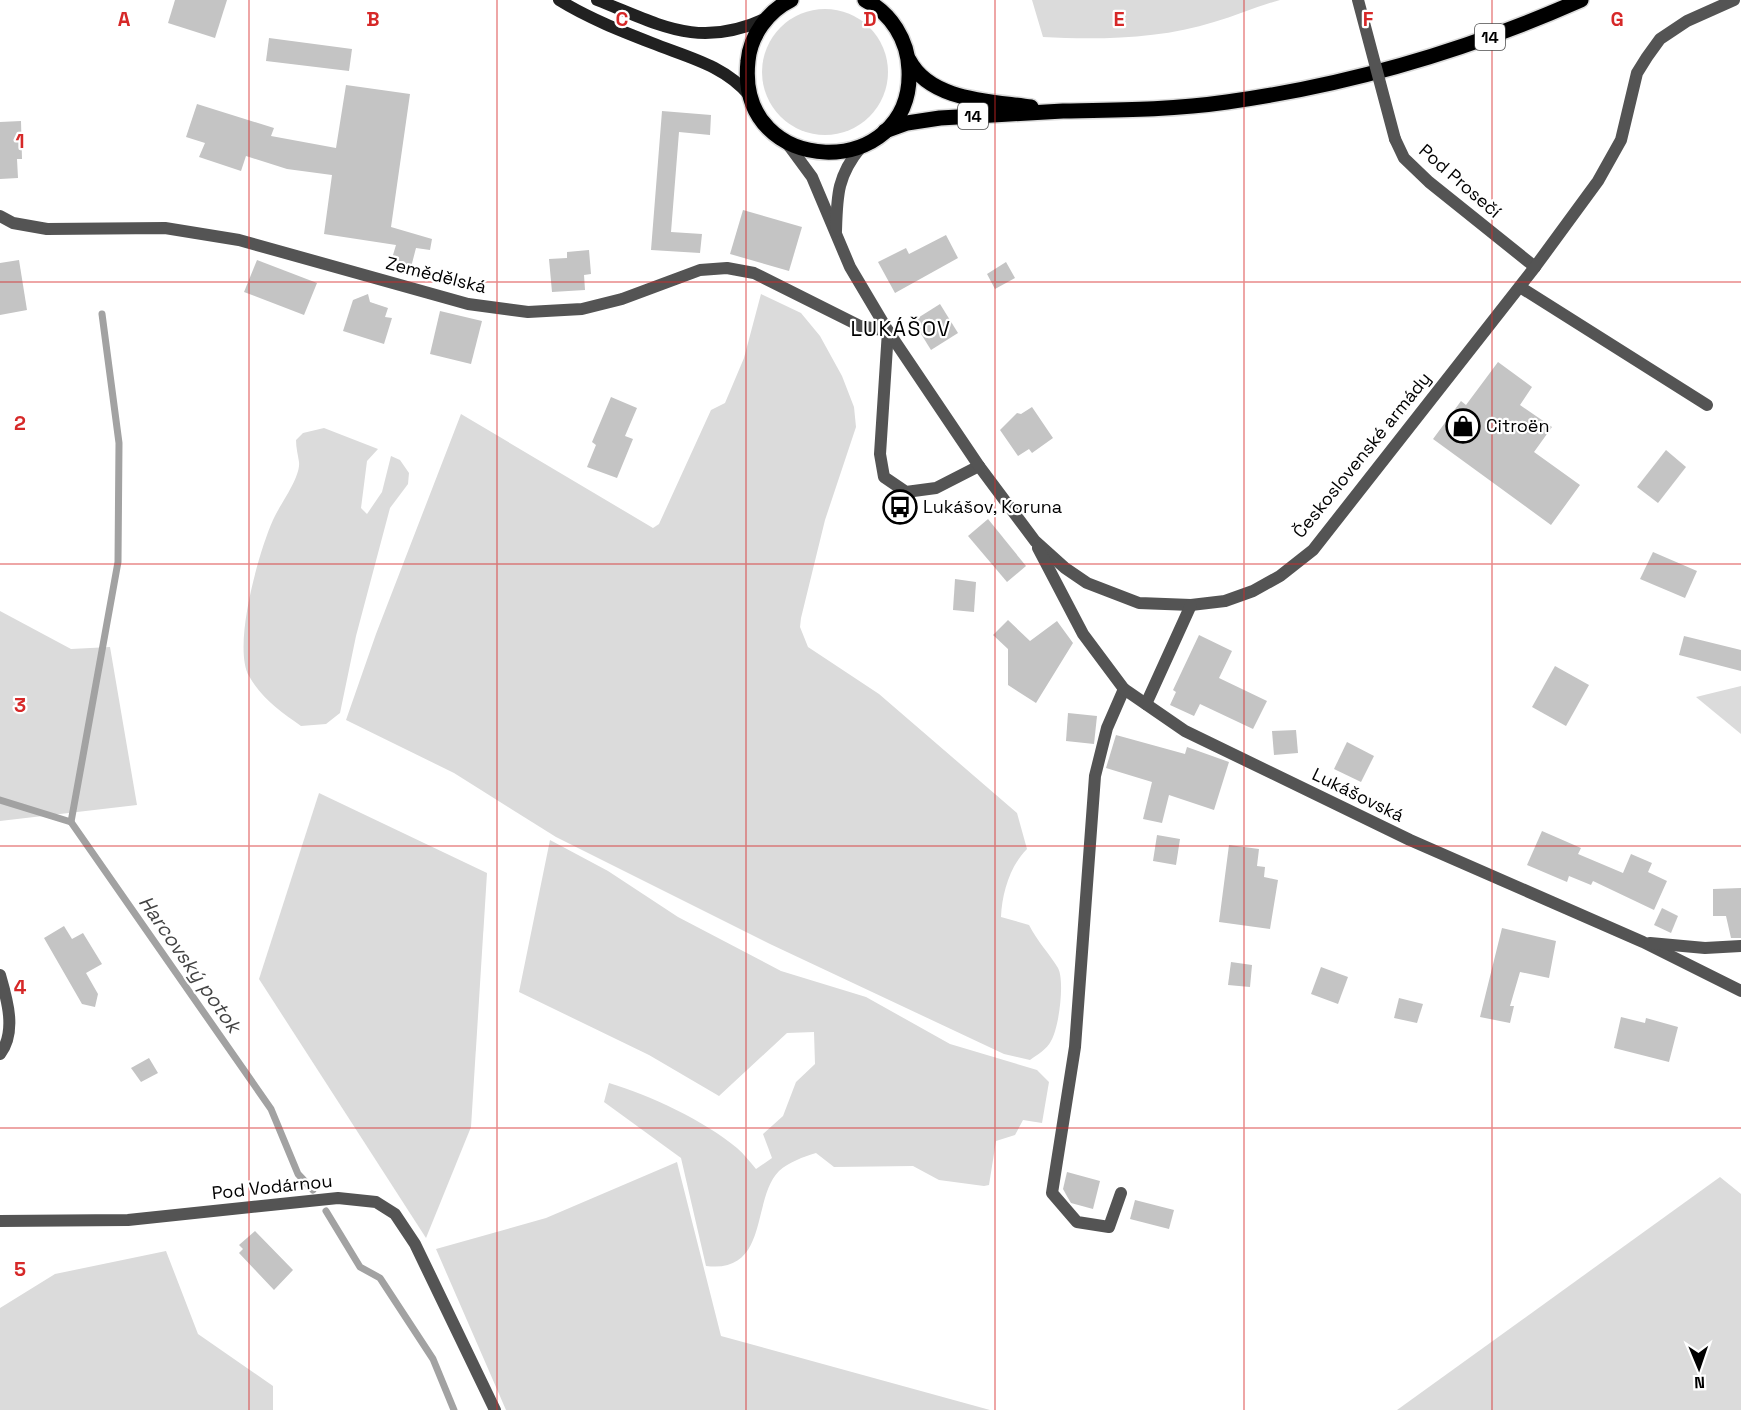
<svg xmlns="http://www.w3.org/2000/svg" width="1741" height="1410" font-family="'Space Grotesk',sans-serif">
<rect width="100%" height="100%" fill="#fff"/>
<g fill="#dbdbdb">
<path d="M 1032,0 L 1280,0 C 1258,6 1236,16 1214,22 C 1161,39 1098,40 1043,37 Z"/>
<circle cx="825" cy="72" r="63"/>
<path d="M 761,294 L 801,313 L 820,336 L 842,376 L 854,407 L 856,427 L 825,520 L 801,618 L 800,627 L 808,647 L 879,694 L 1017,813 L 1027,849 C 1010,866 1002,893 1001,917 L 1029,925 C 1037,941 1049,953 1058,968 C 1065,981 1059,1028 1051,1041 C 1047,1049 1037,1055 1030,1060 L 1004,1054 L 770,944 L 556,837 L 454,773 L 346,720 L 376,634 L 461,414 L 653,528 L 659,524 L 711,410 L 725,403 L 744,358 Z"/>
<path d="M 324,428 L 378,449 L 367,461 L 361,508 L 367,514 L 382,492 L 391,456 L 400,460 L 409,473 L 408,484 L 390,508 L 356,636 L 340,713 L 326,724 L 301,726 C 281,712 261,698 249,676 C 232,646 259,551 273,520 C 279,506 301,477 299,462 C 298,455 296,448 296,440 L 303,433 Z"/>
<path d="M 0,611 L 71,649 L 110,647 L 137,805 L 0,821 Z"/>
<path d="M 1741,686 L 1741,734 L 1696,697 Z"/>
<path d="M 319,793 L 487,873 L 471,1127 L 426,1238 L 259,979 Z"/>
<path d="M 550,840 L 608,871 L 678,917 L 781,971 L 866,997 L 950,1044 L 1037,1070 L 1049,1082 L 1042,1123 L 1023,1120 L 1015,1135 L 996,1141 L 989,1185 L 984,1186 L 939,1180 L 913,1166 L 834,1167 L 816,1153 C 803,1157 789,1162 779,1171 C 751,1199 770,1274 706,1266 L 681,1158 L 604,1102 L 609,1083 C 650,1095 705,1121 737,1148 C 744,1154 750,1162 756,1169 L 772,1158 L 763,1134 L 783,1116 L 796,1082 L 815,1064 L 814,1032 L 787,1033 L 719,1096 L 649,1055 L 519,992 Z"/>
<path d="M 677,1162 L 721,1336 L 990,1410 L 506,1410 L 436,1249 L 546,1218 Z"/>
<path d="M 1720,1177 L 1741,1194 L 1741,1410 L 1397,1410 Z"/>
<path d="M 166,1251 L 198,1334 L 273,1386 L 273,1410 L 0,1410 L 0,1308 L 55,1274 Z"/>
</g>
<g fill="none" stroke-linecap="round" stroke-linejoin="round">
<g stroke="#a2a2a2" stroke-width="7">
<path d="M 0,800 L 71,822 L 271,1109 L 298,1174 L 313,1190"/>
<path d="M 71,822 L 118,562 L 119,443 L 102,314"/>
<path d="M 326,1211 L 360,1267 L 380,1278 L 433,1359 L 454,1410"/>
</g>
</g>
<g fill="#c4c4c4">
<path d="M 175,0 L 227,0 L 215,38 L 168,23 Z"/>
<path d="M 269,38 L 352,49 L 349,71 L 266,61 Z"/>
<path d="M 346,85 L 410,94 L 391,227 L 432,239 L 430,250 L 416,248 L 410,271 L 390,265 L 396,245 L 324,234 L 332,175 L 287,169 L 246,156 L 241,171 L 199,157 L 205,143 L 186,137 L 197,104 L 274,128 L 271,136 L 336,148 Z"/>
<path d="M 662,111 L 711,115 L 710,135 L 679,132 L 671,232 L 702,234 L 700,253 L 651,250 Z"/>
<path d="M 21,121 L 22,159 L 17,159 L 18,178 L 0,179 L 0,122 Z"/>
<path d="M 743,210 L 802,227 L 789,271 L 730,254 Z"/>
<path d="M 946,235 L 958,258 L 895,293 L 878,262 L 906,248 L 909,254 Z"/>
<path d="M 589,250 L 591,274 L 584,275 L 585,290 L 552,292 L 549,259 L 567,258 L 567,252 Z"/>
<path d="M 19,260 L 27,310 L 0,315 L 0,263 Z"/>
<path d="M 257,260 L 317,283 L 304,315 L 244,292 Z"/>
<path d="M 1006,262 L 1015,278 L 995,289 L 987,274 Z"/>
<path d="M 368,294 L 370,302 L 388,308 L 385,317 L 392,318 L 384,344 L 343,331 L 353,300 Z"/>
<path d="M 940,304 L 958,333 L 931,350 L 913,321 Z"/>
<path d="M 440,311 L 482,321 L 471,364 L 430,354 Z"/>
<path d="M 1498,362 L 1532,387 L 1520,405 L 1552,427 L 1534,452 L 1580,485 L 1551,525 L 1433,439 L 1461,401 L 1466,405 Z"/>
<path d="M 611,397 L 637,408 L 625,436 L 633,439 L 617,478 L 587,467 L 596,445 L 592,442 Z"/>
<path d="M 1032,407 L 1053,438 L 1032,453 L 1029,449 L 1018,456 L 1000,430 L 1017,413 L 1021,414 Z"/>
<path d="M 1666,450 L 1686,467 L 1658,503 L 1637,487 Z"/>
<path d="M 988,519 L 1026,566 L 1007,582 L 968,536 Z"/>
<path d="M 1653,552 L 1697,571 L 1685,598 L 1640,579 Z"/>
<path d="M 955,579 L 976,582 L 974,612 L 953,610 Z"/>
<path d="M 1008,620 L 1030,641 L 1057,621 L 1073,643 L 1036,703 L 1008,685 L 1008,649 L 993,635 Z"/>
<path d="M 1199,635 L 1232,651 L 1219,678 L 1267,701 L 1253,729 L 1200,704 L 1194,716 L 1170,705 L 1176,692 L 1173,690 Z"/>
<path d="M 1684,636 L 1741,650 L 1741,671 L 1679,655 Z"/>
<path d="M 1555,666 L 1589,685 L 1566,726 L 1532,707 Z"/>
<path d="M 1068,713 L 1097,716 L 1094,744 L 1066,741 Z"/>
<path d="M 1296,730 L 1298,753 L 1274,755 L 1272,731 Z"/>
<path d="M 1116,735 L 1185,754 L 1187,747 L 1229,762 L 1214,810 L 1169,795 L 1162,823 L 1143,819 L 1152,782 L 1106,768 Z"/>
<path d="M 1347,742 L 1374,756 L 1361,782 L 1334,769 Z"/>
<path d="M 1542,831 L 1581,848 L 1578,854 L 1623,873 L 1631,854 L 1652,863 L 1648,872 L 1667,881 L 1654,910 L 1593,881 L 1591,885 L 1569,876 L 1567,882 L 1527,865 Z"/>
<path d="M 1157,835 L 1180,839 L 1176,865 L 1153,861 Z"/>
<path d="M 1229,845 L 1259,849 L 1257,866 L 1265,867 L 1264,877 L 1278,880 L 1270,929 L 1219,922 Z"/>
<path d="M 1741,888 L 1741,938 L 1731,938 L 1726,916 L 1713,916 L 1713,889 Z"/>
<path d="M 1662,908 L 1678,916 L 1671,933 L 1654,925 Z"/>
<path d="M 64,926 L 72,939 L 83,933 L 102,964 L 86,973 L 98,994 L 95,1007 L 82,1004 L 44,938 Z"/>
<path d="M 1502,928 L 1556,941 L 1549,978 L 1520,972 L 1510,1006 L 1514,1006 L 1510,1023 L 1480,1017 Z"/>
<path d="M 1231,962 L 1252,965 L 1250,987 L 1228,985 Z"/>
<path d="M 1321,967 L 1348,977 L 1338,1004 L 1311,994 Z"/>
<path d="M 1399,998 L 1423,1004 L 1417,1023 L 1394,1018 Z"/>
<path d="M 1621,1017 L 1645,1023 L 1646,1018 L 1678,1027 L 1669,1062 L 1614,1048 Z"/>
<path d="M 149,1058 L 158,1073 L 141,1082 L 131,1068 Z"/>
<path d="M 1067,1172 L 1100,1181 L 1093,1209 L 1071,1203 L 1068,1198 L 1063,1189 Z"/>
<path d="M 1135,1200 L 1174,1210 L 1169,1229 L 1130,1219 Z"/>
<path d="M 255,1231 L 293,1270 L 274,1290 L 239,1253 L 243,1249 L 239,1245 Z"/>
</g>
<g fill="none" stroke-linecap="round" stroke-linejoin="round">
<defs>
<g id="primary">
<path d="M 791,0 C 768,11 750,36 748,61 C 735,180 914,182 909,70 C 908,40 891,13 865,0"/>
<path d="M 909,60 C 930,101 991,101 1031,107"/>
<path d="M 885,131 L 907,123 L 940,118 C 981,116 1022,113 1063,111 C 1118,110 1172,110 1227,102 C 1349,85 1468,50 1581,0"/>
</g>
</defs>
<use href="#primary" stroke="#dbdbdb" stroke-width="18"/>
<g stroke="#545454" stroke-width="12">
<path d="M 1520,287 L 1707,405"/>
<path d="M 888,331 L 880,454 L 884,477 L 906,492 L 936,488 L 979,466"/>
<path d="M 1121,1193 L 1109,1227 L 1077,1222 L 1052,1193 L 1075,1047 L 1095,776 L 1107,728 L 1124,689"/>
</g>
<g stroke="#545454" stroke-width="12">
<path d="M 1395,139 L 1404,158 L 1429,182 L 1535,267"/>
<path d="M 787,143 L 812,177 L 850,267 L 888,331 L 979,466 L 1035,541 L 1065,568 L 1087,583 L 1139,603 L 1191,605 L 1225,601 L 1253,591 L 1280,576 L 1313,550 L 1535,267 L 1598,181 L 1621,140 L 1637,73 L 1647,57 L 1660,39 L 1687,21 L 1734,0"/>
<path d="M 0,216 L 13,223 L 47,229 L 165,228 L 239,240 L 468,304 L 528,312 L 582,309 L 622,299 L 700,270 L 727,268 L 754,273 L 860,326 L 888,331"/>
<path d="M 836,231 C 837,196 837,176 861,147"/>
<path d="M 1038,548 L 1083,634 L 1124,689 L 1185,731 L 1410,840 L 1643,942 L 1741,991"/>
<path d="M 1146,704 L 1191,605"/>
<path d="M 1650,943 L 1705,948 L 1741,946"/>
<path d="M 0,975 C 7,999 17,1032 0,1054"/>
<path d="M 0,1221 L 128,1220 L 338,1198 L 376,1202 L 395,1214 L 415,1244 L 495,1410"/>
</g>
<g stroke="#212121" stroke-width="12">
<path d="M 559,0 C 588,18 621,31 652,43 C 687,57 724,65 749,95"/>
<path d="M 597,0 C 661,25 699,50 767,18"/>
</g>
<use href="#primary" stroke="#000" stroke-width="15"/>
<path stroke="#545454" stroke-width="12" d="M 1358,0 L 1395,139"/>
</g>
<path fill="none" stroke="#d62828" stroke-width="1.5" stroke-opacity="0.55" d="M 249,0 L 249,1410M 497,0 L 497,1410M 746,0 L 746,1410M 995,0 L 995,1410M 1244,0 L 1244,1410M 1492,0 L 1492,1410M 0,282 L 1741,282M 0,564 L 1741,564M 0,846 L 1741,846M 0,1128 L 1741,1128"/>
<defs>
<symbol id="shop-ring" viewBox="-11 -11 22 22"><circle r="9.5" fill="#fff" stroke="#000" stroke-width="1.5"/><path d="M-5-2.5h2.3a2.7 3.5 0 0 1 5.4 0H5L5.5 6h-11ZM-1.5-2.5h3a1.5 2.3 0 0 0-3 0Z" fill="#000"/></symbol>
<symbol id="bus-ring" viewBox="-11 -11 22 22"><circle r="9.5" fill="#fff" stroke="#000" stroke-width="1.5"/><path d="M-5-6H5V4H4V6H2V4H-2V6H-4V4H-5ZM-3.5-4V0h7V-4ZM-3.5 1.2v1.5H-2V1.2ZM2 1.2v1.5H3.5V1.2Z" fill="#000"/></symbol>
</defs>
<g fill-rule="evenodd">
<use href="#shop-ring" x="1444" y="407" width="38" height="38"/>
<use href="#bus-ring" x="881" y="488" width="38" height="38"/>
</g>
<g text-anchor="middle" stroke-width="4.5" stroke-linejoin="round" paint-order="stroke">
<g fill="#fff" stroke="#4c4c4c" stroke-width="1.5">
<rect x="1475" y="24" width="30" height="26" rx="4.5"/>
<rect x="958" y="103" width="30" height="26" rx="4.5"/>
</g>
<g font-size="16" font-weight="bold" fill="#000">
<text x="1490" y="43">14</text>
<text x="973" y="122">14</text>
</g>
<g font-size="18" fill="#000" stroke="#fff">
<text transform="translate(1460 181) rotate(41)" y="6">Pod Prosečí</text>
<text transform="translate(436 275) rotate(14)" y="6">Zemědělská</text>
<text transform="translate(1362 455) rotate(-51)" y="6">Československé armády</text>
<text transform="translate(1358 795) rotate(26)" y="6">Lukášovská</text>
<text transform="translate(272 1187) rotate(-6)" y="6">Pod Vodárnou</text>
</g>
<g font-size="18" fill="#000" stroke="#fff" text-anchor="start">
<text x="1486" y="432">Citroën</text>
<text x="923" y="513">Lukášov, Koruna</text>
</g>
<g font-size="20" font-style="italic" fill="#434343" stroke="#fff">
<text transform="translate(190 964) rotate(55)" y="7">Harcovský potok</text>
</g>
<g font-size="21" letter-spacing="1.5" fill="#000" stroke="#fff">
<text x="901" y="336">LUKÁŠOV</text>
</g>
</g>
<g font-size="20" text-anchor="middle" font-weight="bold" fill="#d62828" stroke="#fff" stroke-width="4.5" stroke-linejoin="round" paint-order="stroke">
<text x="124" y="26">A</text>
<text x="373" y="26">B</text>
<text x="622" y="26">C</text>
<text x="870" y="26">D</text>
<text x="1119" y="26">E</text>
<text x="1368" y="26">F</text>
<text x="1617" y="26">G</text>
<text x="20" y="148">1</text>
<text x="20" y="430">2</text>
<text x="20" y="712">3</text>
<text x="20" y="994">4</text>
<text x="20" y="1276">5</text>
</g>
<g transform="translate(1699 1368) rotate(178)" stroke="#ffffff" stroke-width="4.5" paint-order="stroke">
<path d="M0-4.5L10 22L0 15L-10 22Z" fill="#000000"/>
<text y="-9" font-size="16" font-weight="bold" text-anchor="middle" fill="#000000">N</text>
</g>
</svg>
